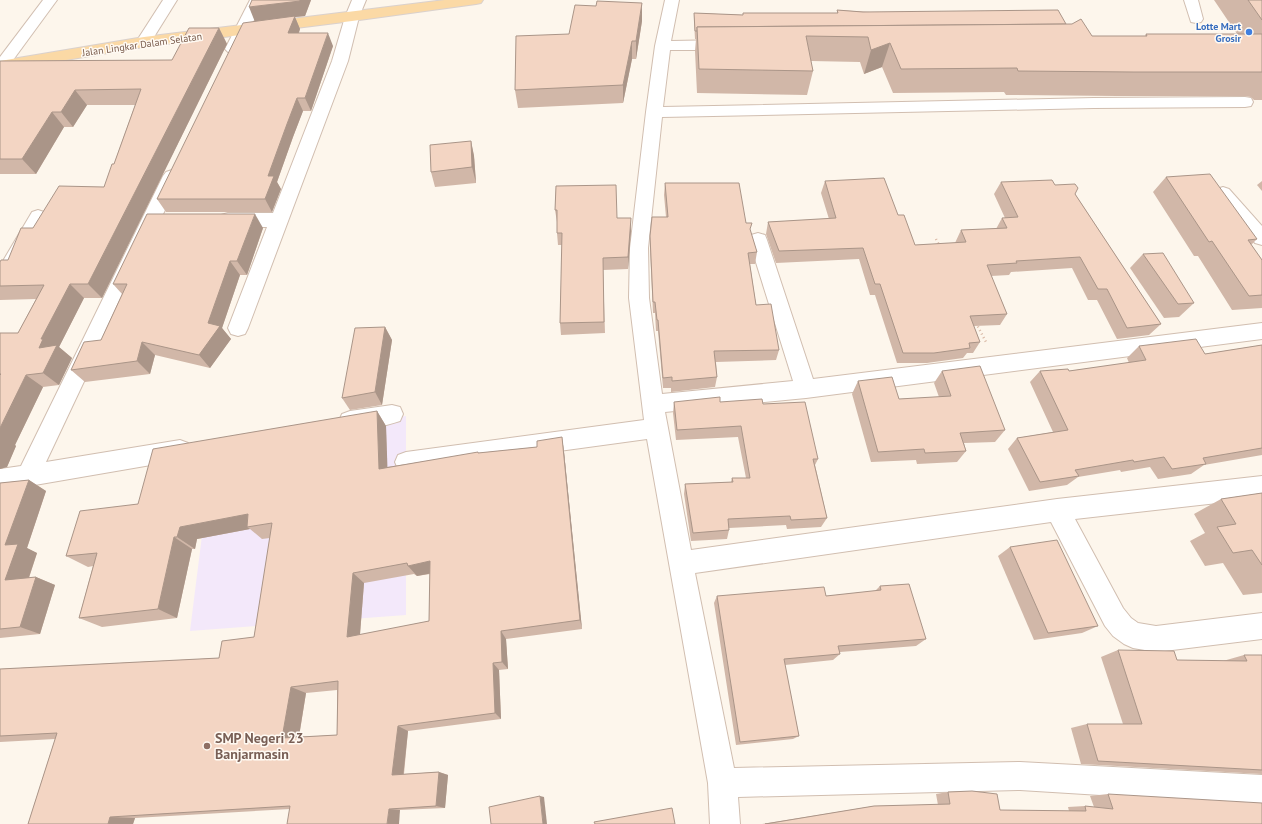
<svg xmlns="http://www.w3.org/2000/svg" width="1262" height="824" font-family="'PT Sans',sans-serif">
<rect width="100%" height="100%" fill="#fdf6ec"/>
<path fill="#f3e8fa" d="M 406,416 L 406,615 L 190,631 L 213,448 Z"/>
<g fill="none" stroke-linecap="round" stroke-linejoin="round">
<defs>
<g id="minor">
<path d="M 43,0 L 57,0 L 5,71 L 0,73 L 0,57 Z"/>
<path d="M 163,0 L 177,0 L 149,45 L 144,47 L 139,45 L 136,42 Z"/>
<path d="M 250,0 L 264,0 L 238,52 L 233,54 L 228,52 L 225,49 Z"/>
<path d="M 352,0 L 366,0 L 359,17 L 348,61 L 248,328 L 245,334 L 238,336 L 231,334 L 228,328 L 267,227 L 228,227 L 221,225 L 219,220 L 221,215 L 228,213 L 273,213 L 332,61 L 345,17 Z"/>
<path d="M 665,0 L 679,0 L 671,41 L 726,40 L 731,42 L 734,45 L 731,48 L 726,50 L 670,50 L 663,107 L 1094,98 L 1245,97 L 1251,98 L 1253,102 L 1251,106 L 1245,107 L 1094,108 L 662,117 L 648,248 L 649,298 L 662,394 L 793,381 L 749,240 L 751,235 L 758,233 L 765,235 L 767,240 L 813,379 L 1262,323 L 1262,339 L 806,398 L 665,412 L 691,550 L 1057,499 L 1262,476 L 1262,498 L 1075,519 L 1123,608 L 1131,618 L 1138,623 L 1156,626 L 1262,613 L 1262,639 L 1156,652 L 1133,648 L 1124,644 L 1113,636 L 1105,626 L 1051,522 L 695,573 L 734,768 L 1020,762 L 1262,775 L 1262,805 L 1020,790 L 738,797 L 740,824 L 710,824 L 708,783 L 647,439 L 406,472 L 398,469 L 395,462 L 398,455 L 406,452 L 644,420 L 629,298 L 630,248 L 646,112 L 655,46 Z"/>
<path d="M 1184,0 L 1198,0 L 1203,19 L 1201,22 L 1196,23 L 1191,22 Z"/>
<path d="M 172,170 L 178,172 L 181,176 L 46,462 L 180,440 L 188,443 L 191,450 L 188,457 L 180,460 L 0,491 L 0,469 L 21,466 L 163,176 L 166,172 Z"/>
<path d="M 1223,187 L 1229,189 L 1262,226 L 1262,245 L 1255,243 L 1217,197 L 1214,193 L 1217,189 Z"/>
<path d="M 38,210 L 44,212 L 47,217 L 7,288 L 0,290 L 0,266 L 32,212 Z"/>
<path d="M 392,405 L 400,407 L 403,414 L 400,421 C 385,426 356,433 342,428 L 339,421 L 342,414 L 350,411 Z"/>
</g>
<path id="major" d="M 445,0 L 483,0 L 481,3 L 476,4 L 352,21 L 144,47 L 0,71 L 0,61 L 144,37 Z"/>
</defs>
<use href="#minor" stroke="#d1beb0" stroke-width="2"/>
<use href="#major" stroke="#dad1cd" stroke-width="2"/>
<g stroke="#d9b8a5" stroke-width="2.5" stroke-dasharray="1 3" stroke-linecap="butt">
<path d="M 936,239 L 939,245"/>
<path d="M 976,323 L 986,342"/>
</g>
<use href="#minor" fill="#fff" fill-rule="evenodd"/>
<use href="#major" fill="#fbd9a5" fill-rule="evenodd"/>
</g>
<g fill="#d1b7a8" fill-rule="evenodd">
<path d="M 252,0 L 312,0 L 311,0 L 305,16 L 295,17 L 300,29 L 299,33 L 333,46 L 311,111 L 303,111 L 293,137 L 277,182 L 281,189 L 272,212 L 166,212 L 157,199 L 255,21 Z"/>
<path d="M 1214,0 L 1262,0 L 1262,100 L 1254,100 L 1251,97 L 1245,96 L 1117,96 L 1006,95 L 1004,92 L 893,93 L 882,67 L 864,74 L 860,62 L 811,61 L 813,71 L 807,95 L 697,93 L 695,51 L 696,39 L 695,39 L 694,21 L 694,13 L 743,15 L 743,13 L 837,13 L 837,10 L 1066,24 L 1092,36 L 1145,36 L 1146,34 L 1237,34 Z"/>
<path d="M 642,3 L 642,21 L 636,59 L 632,59 L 623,103 L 518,108 L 515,90 L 596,6 Z"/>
<path d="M 219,28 L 227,44 L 102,298 L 84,298 L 59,347 L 72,358 L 59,385 L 43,387 L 15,445 L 16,446 L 7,467 L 0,469 L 0,333 L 18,333 L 36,299 L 0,300 L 0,262 L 8,260 L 33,228 L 104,187 L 114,164 L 135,105 L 87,105 L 73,127 L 64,127 L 36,174 L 0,174 L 0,61 L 172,60 Z"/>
<path d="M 471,141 L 474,156 L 476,183 L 435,187 L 431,172 Z"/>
<path d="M 1166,177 L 1257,239 L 1251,245 L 1262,260 L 1262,308 L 1232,310 L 1198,256 L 1194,256 L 1153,192 Z"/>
<path d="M 825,181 L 898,215 L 915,245 L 955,243 L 961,230 L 996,229 L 1002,218 L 1005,218 L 994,194 L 1001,182 L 1055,185 L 1075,194 L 1161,324 L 1149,335 L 1117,339 L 1097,300 L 1088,300 L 1072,268 L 1011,272 L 1009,275 L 991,276 L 1007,314 L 1000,325 L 974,326 L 980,342 L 973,353 L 967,353 L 963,358 L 927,363 L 897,363 L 875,295 L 870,295 L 859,259 L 776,263 L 766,234 L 768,222 L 829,219 L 821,193 Z"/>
<path d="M 1262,181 L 1262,191 L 1257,185 Z"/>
<path d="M 665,183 L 746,223 L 750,230 L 757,252 L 755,264 L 750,264 L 756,305 L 779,350 L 776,360 L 716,362 L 717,377 L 715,387 L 671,392 L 671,388 L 663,388 L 658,331 L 656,331 L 655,313 L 653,313 L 650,248 L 650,236 L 666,217 L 664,195 Z"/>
<path d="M 556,186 L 617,218 L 631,230 L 628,269 L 603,270 L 605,333 L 561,335 L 560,323 L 562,245 L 558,245 L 557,233 L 557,222 L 555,210 Z"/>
<path d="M 263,228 L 247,275 L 240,275 L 222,328 L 231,339 L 210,368 L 155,355 L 150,374 L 85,382 L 71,370 L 101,340 L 122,294 L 113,284 Z"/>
<path d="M 1143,254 L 1194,303 L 1179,317 L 1164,318 L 1130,268 Z"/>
<path d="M 385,327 L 392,340 L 382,405 L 350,410 L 342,398 Z"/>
<path d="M 1262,345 L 1262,455 L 1204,465 L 1191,474 L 1158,479 L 1150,467 L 1121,472 L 1120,470 L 1078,477 L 1067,485 L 1029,491 L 1008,449 L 1017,438 L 1053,432 L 1030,382 L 1040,371 L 1069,371 L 1129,363 L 1127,358 L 1139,346 L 1205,354 Z"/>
<path d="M 942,371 L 1005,430 L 995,442 L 964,443 L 966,451 L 957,462 L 917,464 L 916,460 L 871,462 L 852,394 L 858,381 L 899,399 L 939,397 L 934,383 Z"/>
<path d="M 674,402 L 720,402 L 763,404 L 818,459 L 815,465 L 827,518 L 821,527 L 787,529 L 786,525 L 729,528 L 729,530 L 727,539 L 691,541 L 684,494 L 685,484 L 731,482 L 732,478 L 746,478 L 738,437 L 676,440 L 673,413 Z"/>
<path d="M 377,411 L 386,426 L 387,467 L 478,453 L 537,447 L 562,437 L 564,452 L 582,629 L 506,639 L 508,669 L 499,670 L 501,719 L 408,731 L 404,774 L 439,772 L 448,775 L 445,808 L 400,810 L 290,809 L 135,818 L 133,824 L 28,824 L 55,739 L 0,742 L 0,669 L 219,658 L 254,637 L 270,538 L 262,539 L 250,529 L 197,539 L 195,549 L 192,549 L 177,618 L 102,627 L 79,618 L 93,566 L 88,567 L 66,556 L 138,504 ZM 414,574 L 417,576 L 430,574 L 429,621 L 360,635 L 364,583 ZM 337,690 L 337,735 L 299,737 L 306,693 Z"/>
<path d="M 29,480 L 46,491 L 27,548 L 37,553 L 29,578 L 36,577 L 55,585 L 40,634 L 0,638 L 0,483 Z"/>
<path d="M 1262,493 L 1262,593 L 1243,595 L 1223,563 L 1205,566 L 1190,541 L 1205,533 L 1194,514 L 1221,499 Z"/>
<path d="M 1010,547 L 1098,626 L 1082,633 L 1034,640 L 998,556 Z"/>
<path d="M 880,586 L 926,639 L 916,646 L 840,652 L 840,654 L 833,660 L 785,665 L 799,736 L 793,739 L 736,745 L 714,603 L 717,596 L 826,596 L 875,591 Z"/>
<path d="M 1118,650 L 1177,660 L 1223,661 L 1244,655 L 1262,655 L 1262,774 L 1081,764 L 1071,728 L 1087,724 L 1123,724 L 1101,657 Z"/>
<path d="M 948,792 L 1000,810 L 1069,811 L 1068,807 L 1085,806 L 1094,807 L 1090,796 L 1108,794 L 1262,824 L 762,824 L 874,806 L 938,805 L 936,794 Z"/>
</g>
<g fill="#aa9588">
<path d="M 300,0 L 311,0 L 305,16 L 295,17 L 300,29 L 294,46 L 255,22 L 249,7 Z"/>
<path d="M 642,3 L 642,21 L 636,59 L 636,41 Z"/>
<path d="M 219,28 L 227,44 L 102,298 L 88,284 Z"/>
<path d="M 328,33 L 333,46 L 311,111 L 305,98 Z"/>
<path d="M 632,41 L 632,59 L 623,103 L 623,85 Z"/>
<path d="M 890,43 L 882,67 L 864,74 L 871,50 Z"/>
<path d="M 75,90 L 87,105 L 73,127 L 61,112 Z"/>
<path d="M 297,98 L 303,111 L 293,137 L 277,182 L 281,189 L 272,212 L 265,199 L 268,176 L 287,124 Z"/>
<path d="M 52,112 L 64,127 L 36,174 L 22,159 Z"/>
<path d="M 471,141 L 474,156 L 476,183 L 472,167 Z"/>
<path d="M 255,214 L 263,228 L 247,275 L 237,261 Z"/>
<path d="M 631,218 L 631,230 L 628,269 L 628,257 Z"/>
<path d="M 230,261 L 240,275 L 222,328 L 231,339 L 210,368 L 199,355 L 208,323 Z"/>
<path d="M 70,284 L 84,298 L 59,347 L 72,358 L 59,385 L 43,373 L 39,348 L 41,339 Z"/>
<path d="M 385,327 L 392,340 L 382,405 L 375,392 Z"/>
<path d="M 142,342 L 155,355 L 150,374 L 137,361 Z"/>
<path d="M 26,375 L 43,387 L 15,445 L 16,446 L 7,467 L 0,469 L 0,428 Z"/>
<path d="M 377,411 L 386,426 L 388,483 L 379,469 Z"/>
<path d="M 562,437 L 564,452 L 582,629 L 580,620 Z"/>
<path d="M 29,480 L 46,491 L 27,548 L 37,553 L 25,589 L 5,580 L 5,545 Z"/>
<path d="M 248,514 L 247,527 L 250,529 L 197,539 L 195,549 L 177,537 L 180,527 Z"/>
<path d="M 174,537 L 192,549 L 177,618 L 158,609 Z"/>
<path d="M 430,561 L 438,572 L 417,576 L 408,566 Z"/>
<path d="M 353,573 L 364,583 L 359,646 L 347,637 Z"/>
<path d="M 36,577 L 55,585 L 40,634 L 20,627 Z"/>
<path d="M 501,631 L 506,639 L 508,669 L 502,662 Z"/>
<path d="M 493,663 L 499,670 L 501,719 L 495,713 Z"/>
<path d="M 291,687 L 306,693 L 298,742 L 282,738 Z"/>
<path d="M 398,726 L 408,731 L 403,778 L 392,775 Z"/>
<path d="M 439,772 L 448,775 L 445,808 L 436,806 Z"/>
<path d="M 540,796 L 544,797 L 547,824 L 543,824 Z"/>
<path d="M 389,809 L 400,810 L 399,824 L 387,824 Z"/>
<path d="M 110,817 L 135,818 L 133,824 L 108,824 Z"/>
</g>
<g fill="#f3d5c3" stroke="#aa9588" fill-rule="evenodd">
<path d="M 252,0 L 300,0 L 300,1 L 249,7 Z"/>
<path d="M 1248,0 L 1262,0 L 1262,20 Z"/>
<path d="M 597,1 L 642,3 L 636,41 L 632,41 L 623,85 L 515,90 L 516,36 L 569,34 L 575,5 L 596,6 Z"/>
<path d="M 837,10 L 863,12 L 1058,10 L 1066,24 L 697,27 L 697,31 L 695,31 L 694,13 L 743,15 L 743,13 L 838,13 Z"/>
<path d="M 295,16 L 288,33 L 328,33 L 305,98 L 297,98 L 287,124 L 268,176 L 274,176 L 265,199 L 157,199 L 243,23 Z"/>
<path d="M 1081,19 L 1092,36 L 1147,36 L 1146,34 L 1262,34 L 1262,72 L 1133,72 L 1018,71 L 1017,68 L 901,69 L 890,43 L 871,50 L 868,37 L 806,36 L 813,71 L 699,69 L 697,27 L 1072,24 Z"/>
<path d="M 189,28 L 219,28 L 88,284 L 70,284 L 41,339 L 43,339 L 39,348 L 57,345 L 43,373 L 26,375 L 0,428 L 0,375 L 1,374 L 0,374 L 0,333 L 18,333 L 44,285 L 0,286 L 0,262 L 1,260 L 8,260 L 21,228 L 33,228 L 59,186 L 104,187 L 112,164 L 114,164 L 141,89 L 75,90 L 61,112 L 52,112 L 22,159 L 0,159 L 0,61 L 172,60 Z"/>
<path d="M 471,141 L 472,167 L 431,172 L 430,145 Z"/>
<path d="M 1210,174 L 1257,239 L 1248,240 L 1262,260 L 1262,295 L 1249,296 L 1212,241 L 1209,242 L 1166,177 Z"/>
<path d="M 884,178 L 898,215 L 904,215 L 915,245 L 966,242 L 961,230 L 1007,228 L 1002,218 L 1018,217 L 1001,182 L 1052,180 L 1055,185 L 1075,184 L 1078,188 L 1075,194 L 1161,324 L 1127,328 L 1107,289 L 1098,289 L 1080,257 L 1016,261 L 1017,263 L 987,265 L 1007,314 L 970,316 L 980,342 L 969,343 L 970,348 L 934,353 L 903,353 L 880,284 L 875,284 L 863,248 L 779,251 L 768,222 L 836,218 L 825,181 Z"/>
<path d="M 665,183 L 739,183 L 746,223 L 752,223 L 750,229 L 757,252 L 748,253 L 756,305 L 771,304 L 779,350 L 714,351 L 717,377 L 672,381 L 672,377 L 663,378 L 658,320 L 657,320 L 655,302 L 653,302 L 650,236 L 652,217 L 668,217 Z"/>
<path d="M 616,185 L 617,218 L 631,218 L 628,257 L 603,258 L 604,322 L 560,323 L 562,233 L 557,233 L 557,210 L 555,210 L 556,186 Z"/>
<path d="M 147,214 L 255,214 L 237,261 L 230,261 L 208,323 L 220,326 L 199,355 L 142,342 L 137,361 L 71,370 L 84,342 L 101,340 L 127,284 L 113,284 Z"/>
<path d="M 1163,253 L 1194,303 L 1178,304 L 1143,254 Z"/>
<path d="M 385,327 L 375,392 L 342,398 L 355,328 Z"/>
<path d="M 1196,339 L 1205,354 L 1262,345 L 1262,448 L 1203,458 L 1206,464 L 1172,469 L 1164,457 L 1134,462 L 1133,460 L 1075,470 L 1079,476 L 1040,482 L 1017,438 L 1068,430 L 1040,371 L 1068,369 L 1069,371 L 1146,360 L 1139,346 Z"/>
<path d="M 980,366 L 1005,430 L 960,433 L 966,451 L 925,453 L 924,449 L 878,452 L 858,381 L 892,377 L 899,399 L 951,396 L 942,371 Z"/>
<path d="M 720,397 L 720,402 L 762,399 L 763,404 L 805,402 L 818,459 L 813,459 L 827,518 L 791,520 L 790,516 L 728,519 L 729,530 L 693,533 L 685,484 L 733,482 L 732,478 L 750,478 L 741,426 L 677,430 L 674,402 Z"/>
<path d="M 377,411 L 379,469 L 478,452 L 478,453 L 537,447 L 537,441 L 562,437 L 580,620 L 501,631 L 502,662 L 493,663 L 495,713 L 398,726 L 392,775 L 439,772 L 436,806 L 389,809 L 387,824 L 287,824 L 290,806 L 110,817 L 108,824 L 28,824 L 57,733 L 0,736 L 0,669 L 219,658 L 222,641 L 254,637 L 272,523 L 247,527 L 248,514 L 180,527 L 177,537 L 174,537 L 158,609 L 79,618 L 97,553 L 66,556 L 80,511 L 138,504 L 153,449 ZM 430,561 L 429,621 L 347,637 L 353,573 L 407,563 L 408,566 ZM 338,681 L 337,735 L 282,738 L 291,687 Z"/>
<path d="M 29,480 L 5,545 L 18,544 L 5,580 L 36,577 L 20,627 L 0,629 L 0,483 Z"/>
<path d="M 1262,493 L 1262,565 L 1252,550 L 1233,553 L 1217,527 L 1236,524 L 1221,499 Z"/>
<path d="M 1057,540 L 1098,626 L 1048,633 L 1010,547 Z"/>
<path d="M 909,584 L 926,639 L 838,646 L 840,654 L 784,659 L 799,736 L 740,742 L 717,596 L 824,587 L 826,596 L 881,590 L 880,586 Z"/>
<path d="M 1118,650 L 1174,651 L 1177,660 L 1247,661 L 1244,655 L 1262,655 L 1262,770 L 1098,761 L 1087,724 L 1142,724 Z"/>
<path d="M 972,791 L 997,794 L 1000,810 L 1086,811 L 1085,806 L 1113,809 L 1108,794 L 1262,803 L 1262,824 L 765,824 L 874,806 L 950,804 L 948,792 Z"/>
<path d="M 540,796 L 543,824 L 491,824 L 489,807 Z"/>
<path d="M 672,808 L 675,824 L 595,824 L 594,822 Z"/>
</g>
<circle fill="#3f7fe0" stroke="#fffaf3" stroke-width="1.5" cx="1249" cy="32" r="4"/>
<circle fill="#8d6e63" stroke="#fffaf3" stroke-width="1.5" cx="207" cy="746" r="4"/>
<g text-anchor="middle" stroke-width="3" stroke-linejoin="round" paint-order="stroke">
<g font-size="10" font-weight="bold" fill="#366cbe" stroke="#fffaf3" text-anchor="end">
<text x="1241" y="30">Lotte Mart<tspan x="1241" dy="12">Grosir</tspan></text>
</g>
<g font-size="10" fill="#7a5c4d" stroke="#fffaf3">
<text transform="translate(142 44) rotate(-8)" y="4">Jalan Lingkar Dalam Selatan</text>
</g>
<g font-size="14" font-weight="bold" fill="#785e54" stroke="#fffaf3" text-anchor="start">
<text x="215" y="743">SMP Negeri 23<tspan x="215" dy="16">Banjarmasin</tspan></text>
</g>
</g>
</svg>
